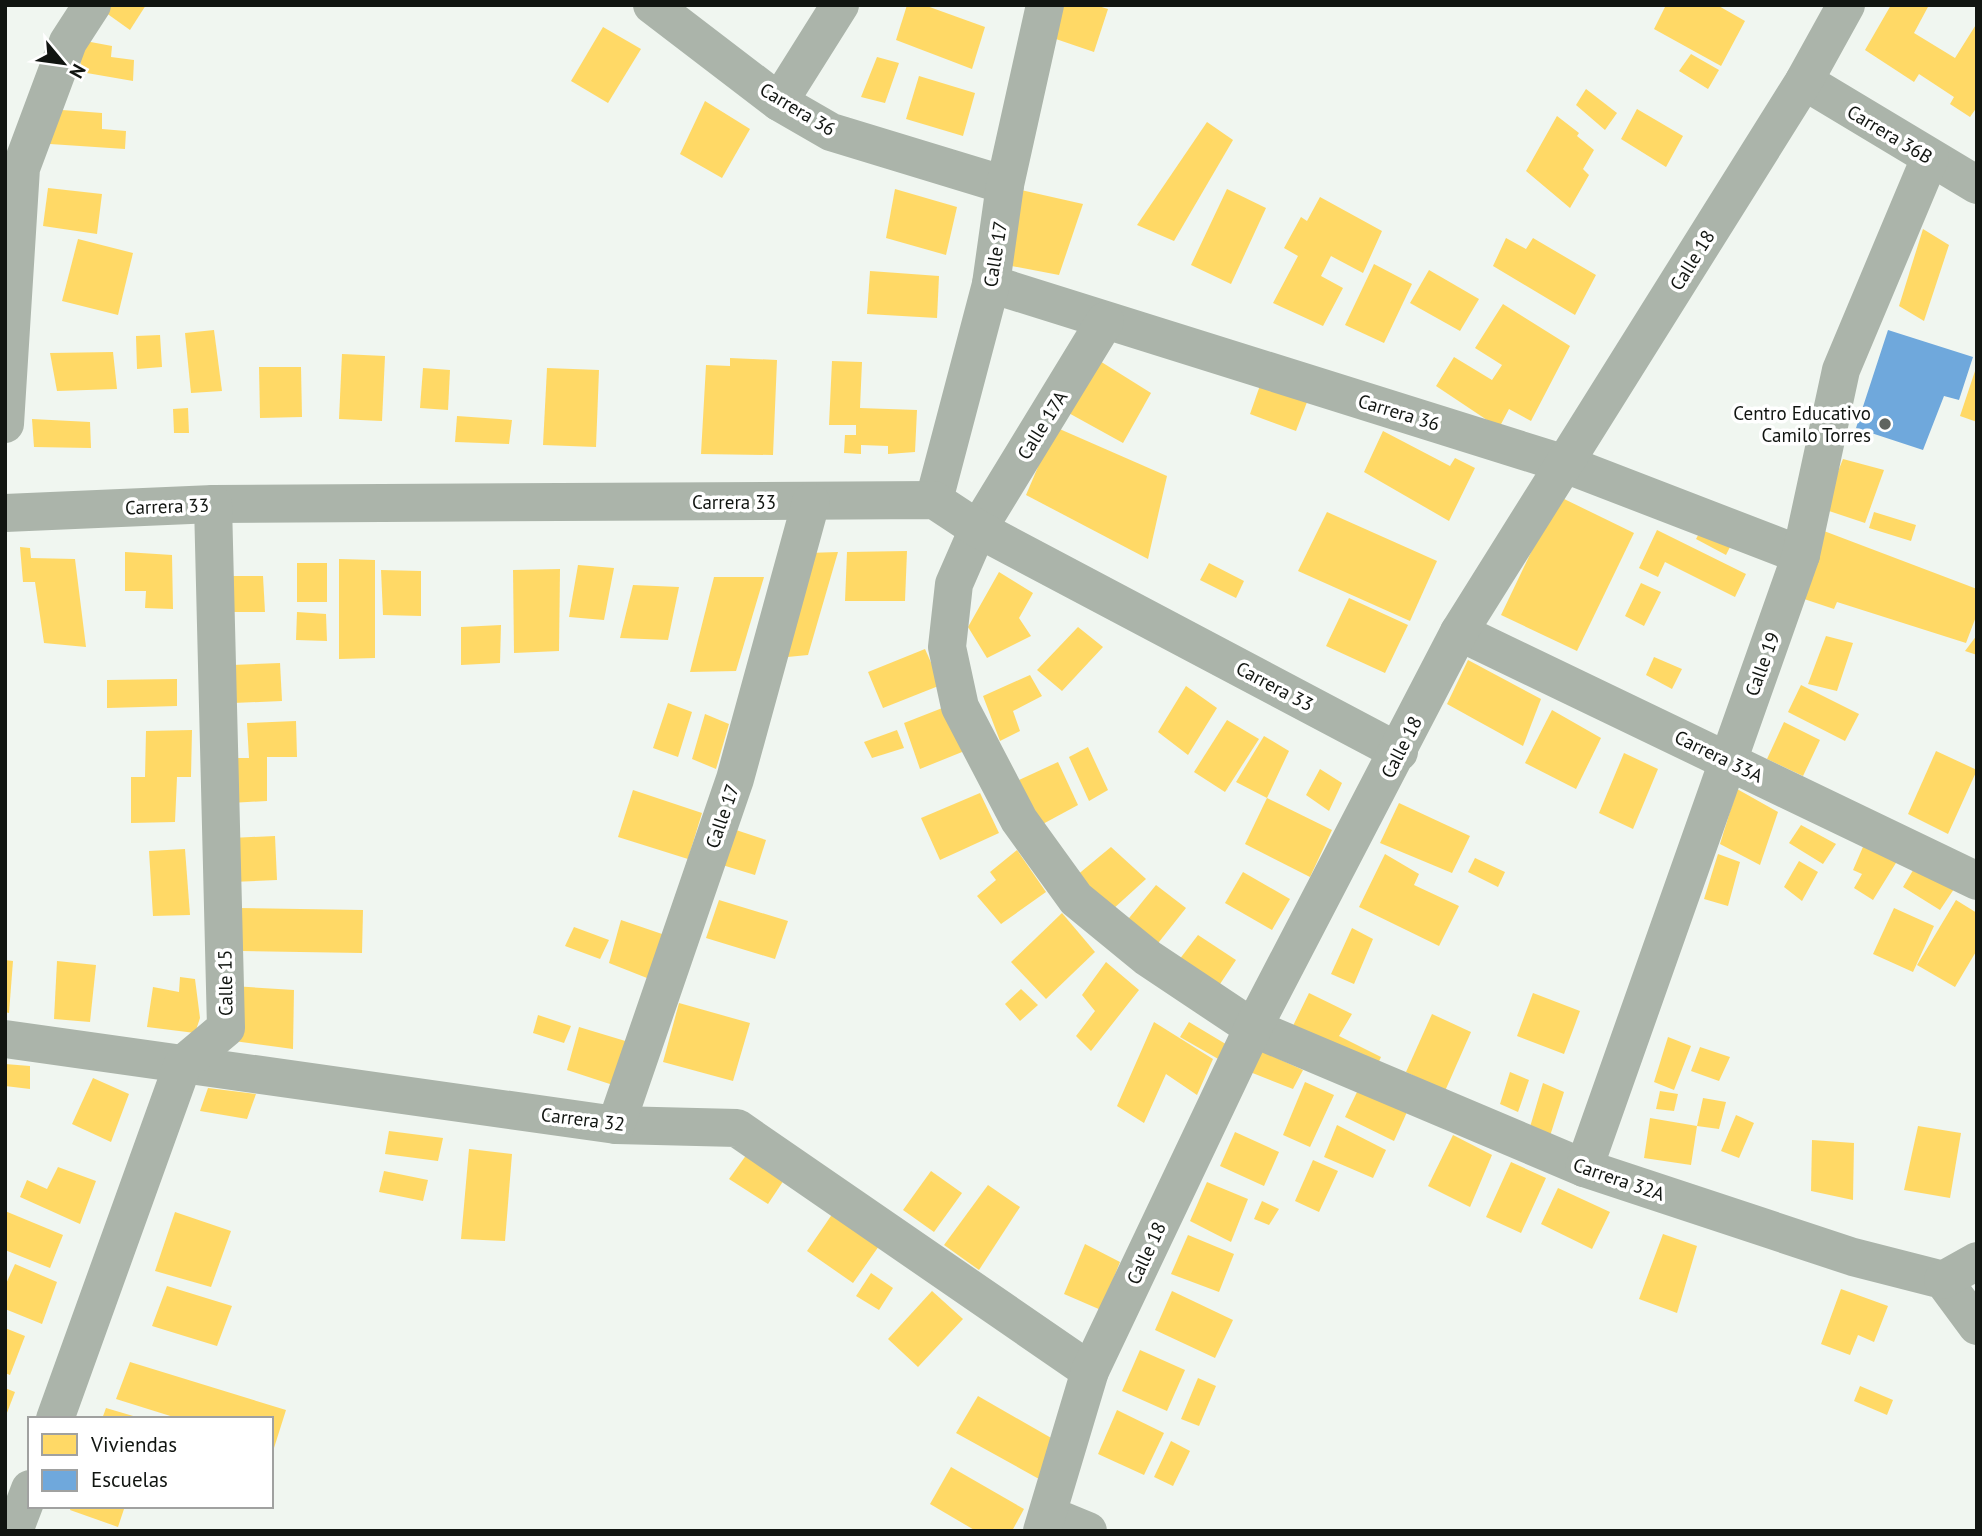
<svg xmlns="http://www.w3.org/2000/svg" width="1982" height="1536" font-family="'PT Sans',sans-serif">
<rect width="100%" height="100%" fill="#f0f6f0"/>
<g fill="#ffd966">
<path d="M 95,5 L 146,5 L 130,30 Z"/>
<path d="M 907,5 L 924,5 L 985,27 L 972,69 L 896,40 Z"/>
<path d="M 1060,5 L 1095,5 L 1108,9 L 1094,52 L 1050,37 Z"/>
<path d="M 1666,5 L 1717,5 L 1745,21 L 1721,66 L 1654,29 Z"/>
<path d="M 1891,5 L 1929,5 L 1914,33 L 1955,58 L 1977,23 L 1977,107 L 1970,117 L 1950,104 L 1954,97 L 1919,74 L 1914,82 L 1865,50 Z"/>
<path d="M 603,27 L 641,49 L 608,103 L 571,81 Z"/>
<path d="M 80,40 L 112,46 L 111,57 L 134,60 L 133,81 L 81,72 Z"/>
<path d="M 1691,54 L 1719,70 L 1708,89 L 1679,71 Z"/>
<path d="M 877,57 L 899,63 L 885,103 L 861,97 Z"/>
<path d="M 919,76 L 975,93 L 963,136 L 906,119 Z"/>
<path d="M 1586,89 L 1617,113 L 1605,130 L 1576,105 Z"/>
<path d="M 705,101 L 750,129 L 722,178 L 680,154 Z"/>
<path d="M 49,109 L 102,113 L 102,129 L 126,131 L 125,149 L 50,144 Z"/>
<path d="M 1637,109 L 1683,136 L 1666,167 L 1621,139 Z"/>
<path d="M 1557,116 L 1579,133 L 1577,136 L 1594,150 L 1583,169 L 1589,175 L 1570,208 L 1526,171 Z"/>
<path d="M 1207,122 L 1233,140 L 1174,241 L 1137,225 Z"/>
<path d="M 48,188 L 102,194 L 97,234 L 43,226 Z"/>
<path d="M 895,189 L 957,207 L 946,255 L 886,238 Z"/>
<path d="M 1227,189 L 1266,208 L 1231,284 L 1191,265 Z"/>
<path d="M 1021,190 L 1083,204 L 1059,275 L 996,263 Z"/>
<path d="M 1320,197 L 1382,231 L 1363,273 L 1331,256 L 1321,276 L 1343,288 L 1323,326 L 1273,303 L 1298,256 L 1284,248 L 1301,217 L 1307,221 Z"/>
<path d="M 1923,229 L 1949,245 L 1924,321 L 1899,306 Z"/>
<path d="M 1506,238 L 1526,249 L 1533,238 L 1596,275 L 1575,315 L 1493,266 Z"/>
<path d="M 78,239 L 133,253 L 118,315 L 62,301 Z"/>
<path d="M 1374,264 L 1412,284 L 1384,343 L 1345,325 Z"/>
<path d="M 1429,270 L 1479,299 L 1460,331 L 1410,303 Z"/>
<path d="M 870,271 L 939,276 L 937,318 L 867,314 Z"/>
<path d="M 1503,304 L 1570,346 L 1531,421 L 1509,409 L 1499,428 L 1436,386 L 1454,357 L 1492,380 L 1502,365 L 1475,348 Z"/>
<path d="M 214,330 L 222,391 L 191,393 L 185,333 Z"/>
<path d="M 160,335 L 162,367 L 137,369 L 136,336 Z"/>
<path d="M 113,352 L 117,389 L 57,391 L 50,353 Z"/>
<path d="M 342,354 L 385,356 L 382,421 L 339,419 Z"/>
<path d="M 730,358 L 777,360 L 773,455 L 701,454 L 706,365 L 730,366 Z"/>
<path d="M 1095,358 L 1151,393 L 1123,443 L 1065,411 Z"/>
<path d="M 832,361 L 862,362 L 860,408 L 917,410 L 915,452 L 888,454 L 888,446 L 861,445 L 861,454 L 844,453 L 845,435 L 856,435 L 856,425 L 829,425 Z"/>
<path d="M 259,367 L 301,367 L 302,417 L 260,418 Z"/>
<path d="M 423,368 L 450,370 L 448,410 L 420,408 Z"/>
<path d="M 547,368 L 599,370 L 596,447 L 543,445 Z"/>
<path d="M 1976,368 L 1977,368 L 1977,422 L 1960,416 Z"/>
<path d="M 1265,371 L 1312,389 L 1296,431 L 1250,414 Z"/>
<path d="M 188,408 L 189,433 L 174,433 L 173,409 Z"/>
<path d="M 457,416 L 512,420 L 509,444 L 455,442 Z"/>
<path d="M 32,419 L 90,422 L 91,448 L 34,447 Z"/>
<path d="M 1055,427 L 1167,476 L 1148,559 L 1026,495 Z"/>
<path d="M 1383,431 L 1450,466 L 1455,458 L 1475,468 L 1449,521 L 1364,472 Z"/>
<path d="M 1843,459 L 1884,470 L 1865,523 L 1823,509 Z"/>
<path d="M 1558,496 L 1634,533 L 1577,651 L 1501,615 Z"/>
<path d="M 1327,512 L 1437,561 L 1410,621 L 1298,571 Z"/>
<path d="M 1874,512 L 1916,525 L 1911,541 L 1869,528 Z"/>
<path d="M 1704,524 L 1734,539 L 1726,555 L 1696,539 Z"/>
<path d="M 1657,530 L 1746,574 L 1735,597 L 1665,562 L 1658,577 L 1639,568 Z"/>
<path d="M 1824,531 L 1977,589 L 1977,614 L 1966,643 L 1837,602 L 1834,609 L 1801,598 Z"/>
<path d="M 20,547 L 30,548 L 31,558 L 75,559 L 86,647 L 44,643 L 35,582 L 23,582 Z"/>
<path d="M 907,551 L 905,601 L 845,601 L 847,552 Z"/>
<path d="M 125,552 L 172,555 L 173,609 L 145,608 L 146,591 L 125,591 Z"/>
<path d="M 838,552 L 808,655 L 777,658 L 807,553 Z"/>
<path d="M 339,559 L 375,560 L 375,658 L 339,659 Z"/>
<rect x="297" y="563" width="30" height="39"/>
<path d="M 1209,563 L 1244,581 L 1236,598 L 1200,580 Z"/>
<path d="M 578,565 L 614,568 L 604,620 L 569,617 Z"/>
<path d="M 560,569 L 559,651 L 514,653 L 513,570 Z"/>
<path d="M 381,570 L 421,571 L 421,616 L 383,615 Z"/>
<path d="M 999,572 L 1033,593 L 1019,618 L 1031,636 L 987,658 L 968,627 Z"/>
<path d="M 222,576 L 263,576 L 265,612 L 223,612 Z"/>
<path d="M 714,577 L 764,577 L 736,671 L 690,672 Z"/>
<path d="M 1641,583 L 1661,592 L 1644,626 L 1625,616 Z"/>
<path d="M 633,585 L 679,587 L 668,640 L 620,638 Z"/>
<path d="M 1349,598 L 1408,625 L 1385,673 L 1326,646 Z"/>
<path d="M 297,612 L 326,614 L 327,641 L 296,640 Z"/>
<path d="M 501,625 L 500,663 L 461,665 L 461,627 Z"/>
<path d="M 1078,627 L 1103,647 L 1062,691 L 1037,670 Z"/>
<path d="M 1977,635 L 1977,655 L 1965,651 Z"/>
<path d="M 1826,636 L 1853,643 L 1837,691 L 1808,684 Z"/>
<path d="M 925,649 L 941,685 L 883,708 L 868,672 Z"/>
<path d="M 1654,657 L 1682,669 L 1672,689 L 1646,675 Z"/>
<path d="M 1468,660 L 1541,699 L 1523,746 L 1447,704 Z"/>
<path d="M 280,663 L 282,701 L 233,703 L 232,665 Z"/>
<path d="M 1030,675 L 1042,696 L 1013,711 L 1020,731 L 1000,741 L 983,696 Z"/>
<path d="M 177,679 L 177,706 L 107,708 L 107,680 Z"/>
<path d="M 1801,685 L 1859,714 L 1845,741 L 1788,712 Z"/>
<path d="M 1186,686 L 1217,708 L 1188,755 L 1158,732 Z"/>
<path d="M 668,703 L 692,712 L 678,757 L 653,748 Z"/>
<path d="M 950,705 L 967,750 L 920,769 L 904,723 Z"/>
<path d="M 1552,710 L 1601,738 L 1576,789 L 1525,763 Z"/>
<path d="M 705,714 L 729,724 L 716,769 L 692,759 Z"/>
<path d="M 1227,720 L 1259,739 L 1225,792 L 1194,772 Z"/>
<path d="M 296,721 L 297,757 L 267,757 L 267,801 L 230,803 L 229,758 L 249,758 L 247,723 Z"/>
<path d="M 1784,722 L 1820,740 L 1803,776 L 1767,759 Z"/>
<path d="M 192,730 L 191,777 L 177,777 L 175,822 L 131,823 L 131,777 L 145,777 L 146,731 Z"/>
<path d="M 897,730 L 904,748 L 872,758 L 864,742 Z"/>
<path d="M 1264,736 L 1289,751 L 1267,798 L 1236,782 Z"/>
<path d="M 1088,747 L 1108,790 L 1089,801 L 1069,757 Z"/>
<path d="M 1936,751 L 1977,770 L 1948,834 L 1908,814 Z"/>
<path d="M 1624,753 L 1658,769 L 1633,829 L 1599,813 Z"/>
<path d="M 1058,762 L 1078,805 L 1041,825 L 1019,780 Z"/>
<path d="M 1320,769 L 1342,783 L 1329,811 L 1306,795 Z"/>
<path d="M 1737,789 L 1778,812 L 1760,865 L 1720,844 Z"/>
<path d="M 633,790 L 702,813 L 688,859 L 618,837 Z"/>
<path d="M 980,793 L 999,833 L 940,860 L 921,818 Z"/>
<path d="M 1267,798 L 1332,830 L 1310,877 L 1245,844 Z"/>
<path d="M 1399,803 L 1470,836 L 1452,873 L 1380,843 Z"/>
<path d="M 1801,825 L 1836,844 L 1823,864 L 1789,843 Z"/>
<path d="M 730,828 L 766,840 L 755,875 L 719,864 Z"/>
<path d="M 275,836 L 277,880 L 232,882 L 231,838 Z"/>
<path d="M 1866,840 L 1899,858 L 1873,900 L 1854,888 L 1862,874 L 1853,870 Z"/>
<path d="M 1111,847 L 1146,879 L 1112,910 L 1076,876 Z"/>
<path d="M 185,849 L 190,915 L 153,916 L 149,851 Z"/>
<path d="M 1017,850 L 1046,892 L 1001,924 L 977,896 L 996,880 L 990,872 Z"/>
<path d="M 1385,854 L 1419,874 L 1414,885 L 1459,906 L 1439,946 L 1359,907 Z"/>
<path d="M 1718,854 L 1740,862 L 1728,906 L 1704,899 Z"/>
<path d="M 1475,858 L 1505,872 L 1498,887 L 1468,872 Z"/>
<path d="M 1799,861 L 1818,872 L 1802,901 L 1784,887 Z"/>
<path d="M 1915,867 L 1954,889 L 1940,910 L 1903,887 Z"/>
<path d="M 1243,872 L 1290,899 L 1272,930 L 1225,903 Z"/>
<path d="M 1156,885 L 1186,908 L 1155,947 L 1125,923 Z"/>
<path d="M 719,900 L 788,921 L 775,959 L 706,938 Z"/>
<path d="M 1956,900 L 1977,913 L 1977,950 L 1955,987 L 1917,965 Z"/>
<path d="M 240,908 L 363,910 L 362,953 L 242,951 Z"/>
<path d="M 1894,908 L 1934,926 L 1913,972 L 1873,954 Z"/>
<path d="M 1062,913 L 1095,952 L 1046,999 L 1011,962 Z"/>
<path d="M 621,920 L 665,935 L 652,980 L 609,963 Z"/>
<path d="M 574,927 L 609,940 L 600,959 L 565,946 Z"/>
<path d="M 1352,928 L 1373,939 L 1354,984 L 1331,974 Z"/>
<path d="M 1198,935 L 1236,960 L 1214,993 L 1176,964 Z"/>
<path d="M 5,960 L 13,961 L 9,1013 L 5,1012 Z"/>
<path d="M 57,961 L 96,965 L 90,1022 L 54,1019 Z"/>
<path d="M 1106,962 L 1139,990 L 1091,1051 L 1076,1036 L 1095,1011 L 1082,995 Z"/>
<path d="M 180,977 L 195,979 L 200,1018 L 195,1033 L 147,1027 L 153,987 L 179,992 Z"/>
<path d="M 233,986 L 294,990 L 293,1049 L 234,1041 Z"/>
<path d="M 1021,989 L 1038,1005 L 1020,1021 L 1005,1004 Z"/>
<path d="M 1309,993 L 1352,1014 L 1339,1036 L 1381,1057 L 1375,1070 L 1290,1032 Z"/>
<path d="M 1533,993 L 1580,1011 L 1564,1054 L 1517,1036 Z"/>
<path d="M 679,1003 L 750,1023 L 733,1081 L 663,1062 Z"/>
<path d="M 1432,1014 L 1471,1032 L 1445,1091 L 1406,1072 Z"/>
<path d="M 538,1015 L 571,1026 L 564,1043 L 533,1033 Z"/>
<path d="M 1154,1022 L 1213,1059 L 1197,1095 L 1166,1074 L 1144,1123 L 1117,1106 Z"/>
<path d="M 1189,1022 L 1229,1046 L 1220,1060 L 1180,1037 Z"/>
<path d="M 579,1027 L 632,1043 L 619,1087 L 567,1070 Z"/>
<path d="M 1668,1037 L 1691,1046 L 1674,1090 L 1654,1082 Z"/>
<path d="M 1700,1047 L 1730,1057 L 1719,1081 L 1691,1071 Z"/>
<path d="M 1259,1050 L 1303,1070 L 1293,1089 L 1250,1072 Z"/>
<path d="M 5,1064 L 30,1066 L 30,1089 L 5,1086 Z"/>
<path d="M 1510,1072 L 1529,1080 L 1518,1112 L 1500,1104 Z"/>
<path d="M 93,1078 L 129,1094 L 111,1142 L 72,1124 Z"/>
<path d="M 1305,1082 L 1334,1095 L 1310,1147 L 1283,1135 Z"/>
<path d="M 1543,1083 L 1564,1092 L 1550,1136 L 1530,1127 Z"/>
<path d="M 208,1088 L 256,1094 L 247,1119 L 200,1111 Z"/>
<path d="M 1358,1090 L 1407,1112 L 1394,1141 L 1345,1117 Z"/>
<path d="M 1660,1091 L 1678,1094 L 1674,1111 L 1656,1109 Z"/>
<path d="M 1703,1098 L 1726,1102 L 1719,1129 L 1697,1126 Z"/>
<path d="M 1736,1115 L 1754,1123 L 1739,1158 L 1721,1151 Z"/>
<path d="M 1650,1118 L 1697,1126 L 1691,1165 L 1644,1158 Z"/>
<path d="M 1337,1125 L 1386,1150 L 1373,1178 L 1324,1157 Z"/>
<path d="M 1918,1126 L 1961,1133 L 1950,1198 L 1904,1190 Z"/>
<path d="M 389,1131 L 443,1138 L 438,1161 L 385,1154 Z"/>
<path d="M 1235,1132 L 1279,1152 L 1264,1186 L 1220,1166 Z"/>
<path d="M 1453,1135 L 1492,1155 L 1470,1207 L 1428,1186 Z"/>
<path d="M 1812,1140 L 1854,1143 L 1853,1200 L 1811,1191 Z"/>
<path d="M 469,1149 L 512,1154 L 505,1241 L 461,1239 Z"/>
<path d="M 747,1154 L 784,1180 L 768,1204 L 729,1179 Z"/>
<path d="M 1313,1160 L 1338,1171 L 1319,1212 L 1295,1201 Z"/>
<path d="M 1511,1162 L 1546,1178 L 1521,1233 L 1486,1217 Z"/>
<path d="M 58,1167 L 96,1181 L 80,1224 L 20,1197 L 27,1180 L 47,1189 Z"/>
<path d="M 384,1171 L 428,1180 L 423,1201 L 379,1192 Z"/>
<path d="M 931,1171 L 962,1193 L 934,1232 L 903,1210 Z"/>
<path d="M 1207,1182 L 1248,1199 L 1231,1242 L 1190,1221 Z"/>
<path d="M 988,1185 L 1020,1207 L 979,1270 L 944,1245 Z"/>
<path d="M 1558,1188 L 1610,1212 L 1592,1249 L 1541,1224 Z"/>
<path d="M 1262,1201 L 1279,1209 L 1269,1225 L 1254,1219 Z"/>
<path d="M 5,1211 L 63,1235 L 50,1268 L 5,1250 Z"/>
<path d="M 175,1212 L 231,1231 L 211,1287 L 155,1271 Z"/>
<path d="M 833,1213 L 879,1246 L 853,1283 L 807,1251 Z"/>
<path d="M 1663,1234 L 1697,1246 L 1677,1313 L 1639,1299 Z"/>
<path d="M 1188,1235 L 1234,1254 L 1219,1292 L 1171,1274 Z"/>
<path d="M 1085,1244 L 1120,1262 L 1101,1310 L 1064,1294 Z"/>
<path d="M 15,1264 L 57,1282 L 42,1324 L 5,1309 L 5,1286 Z"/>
<path d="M 871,1273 L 893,1288 L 879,1310 L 856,1296 Z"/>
<path d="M 167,1286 L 232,1306 L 217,1346 L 152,1326 Z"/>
<path d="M 1841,1289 L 1888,1306 L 1874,1342 L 1858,1335 L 1850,1355 L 1821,1344 Z"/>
<path d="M 932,1291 L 963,1319 L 918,1367 L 888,1339 Z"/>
<path d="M 1172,1291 L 1233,1320 L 1215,1358 L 1155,1330 Z"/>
<path d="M 5,1328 L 25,1336 L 10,1375 L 5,1373 Z"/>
<path d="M 1140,1350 L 1185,1370 L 1167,1411 L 1122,1391 Z"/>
<path d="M 130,1362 L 286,1410 L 274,1448 L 271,1447 L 271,1419 L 180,1419 L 116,1399 Z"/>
<path d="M 1198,1378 L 1216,1386 L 1199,1426 L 1181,1419 Z"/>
<path d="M 1860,1386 L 1893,1400 L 1887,1415 L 1854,1401 Z"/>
<path d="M 5,1388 L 15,1392 L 5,1418 Z"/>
<path d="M 978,1396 L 1060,1443 L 1039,1479 L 956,1433 Z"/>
<path d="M 106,1408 L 140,1418 L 139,1419 L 102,1419 Z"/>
<path d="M 1117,1410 L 1164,1433 L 1144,1475 L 1098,1454 Z"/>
<path d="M 1171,1441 L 1190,1451 L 1173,1486 L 1154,1477 Z"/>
<path d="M 951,1467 L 1024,1509 L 1012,1531 L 976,1531 L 930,1504 Z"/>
<path d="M 71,1506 L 125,1506 L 118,1527 L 70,1510 Z"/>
</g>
<path fill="#6fa8dc" d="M 1888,330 L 1973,357 L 1959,400 L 1944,396 L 1923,450 L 1856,428 Z"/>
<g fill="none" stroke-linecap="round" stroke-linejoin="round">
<g stroke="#abb4aa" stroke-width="38">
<path d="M 652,5 L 779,102 L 831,132 L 1005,185"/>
<path d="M 1804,81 L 1977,185"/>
<path d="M 779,102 L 840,5"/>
<path d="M 991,284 L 1565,464 L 1801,555"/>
<path d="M 1105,321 L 978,529 L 954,584 L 947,647 L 960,707 L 1019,820 L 1076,899 L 1148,958 L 1253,1028 L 1584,1168 L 1853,1257 L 1943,1280 L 1977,1326"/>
<path d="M 5,424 L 21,168 L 68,42 L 92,5"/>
<path d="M 934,500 L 991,284 L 1005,185 L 1045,5"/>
<path d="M 5,513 L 213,504 L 934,500 L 978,529 L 1399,752"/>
<path d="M 1459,632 L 1977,881"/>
<path d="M 5,1039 L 616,1125 L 737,1128 L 1090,1371"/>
<path d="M 616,1125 L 735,779 L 811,502"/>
<path d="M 1584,1168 L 1801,555 L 1841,370 L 1930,158"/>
<path d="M 1943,1280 L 1977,1261"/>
<path d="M 55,1419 L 183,1064 L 226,1028 L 213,504"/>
<path d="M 1049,1515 L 1088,1531"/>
<path d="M 14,1531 L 30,1489"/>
<path d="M 1042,1531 L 1090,1371 L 1253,1028 L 1459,632 L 1804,81 L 1846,5"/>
</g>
</g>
<circle fill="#5f645f" stroke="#fff" stroke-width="2.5" cx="1885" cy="424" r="7"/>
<g text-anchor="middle" stroke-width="7" stroke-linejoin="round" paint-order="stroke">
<g font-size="19" fill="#111511" stroke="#fff">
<text transform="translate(798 109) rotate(31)" y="7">Carrera 36</text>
<text transform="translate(1890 134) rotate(31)" y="7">Carrera 36B</text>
<text transform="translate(995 254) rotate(-81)" y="7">Calle 17</text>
<text transform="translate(1692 260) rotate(-58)" y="7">Calle 18</text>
<text transform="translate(1399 412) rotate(17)" y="7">Carrera 36</text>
<text transform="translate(1042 425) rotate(-58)" y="7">Calle 17A</text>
<text x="734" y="509">Carrera 33</text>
<text transform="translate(167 506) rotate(-2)" y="7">Carrera 33</text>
<text transform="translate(1762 664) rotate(-70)" y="7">Calle 19</text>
<text transform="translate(1275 686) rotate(28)" y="7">Carrera 33</text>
<text transform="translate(1401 747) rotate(-63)" y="7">Calle 18</text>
<text transform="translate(1719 756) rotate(26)" y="7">Carrera 33A</text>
<text transform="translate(722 816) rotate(-71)" y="7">Calle 17</text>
<text transform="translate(225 983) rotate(-91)" y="7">Calle 15</text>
<text transform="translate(583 1119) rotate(7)" y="7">Carrera 32</text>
<text transform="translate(1619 1179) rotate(19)" y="7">Carrera 32A</text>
<text transform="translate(1146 1253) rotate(-65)" y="7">Calle 18</text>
</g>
<g font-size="19" fill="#111511" stroke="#fff" text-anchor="end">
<text x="1871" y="420">Centro Educativo<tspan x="1871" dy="22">Camilo Torres</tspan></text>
</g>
</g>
<rect width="1982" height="1536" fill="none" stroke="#111511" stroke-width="14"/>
<rect x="28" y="1417" width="245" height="91" fill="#ffffff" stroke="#a0a1a0" stroke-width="2"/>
<rect x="42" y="1434" width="35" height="21" fill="#ffd966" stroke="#a0a1a0" stroke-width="2"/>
<text x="91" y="1452" font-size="21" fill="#111511">Viviendas</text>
<rect x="42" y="1470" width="35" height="21" fill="#6fa8dc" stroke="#a0a1a0" stroke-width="2"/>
<text x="91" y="1487" font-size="21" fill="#111511">Escuelas</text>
<g transform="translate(63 63) rotate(119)" stroke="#ffffff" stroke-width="5" paint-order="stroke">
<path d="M0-5L12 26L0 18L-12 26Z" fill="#111511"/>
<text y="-10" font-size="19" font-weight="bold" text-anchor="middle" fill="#111511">N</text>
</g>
</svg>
